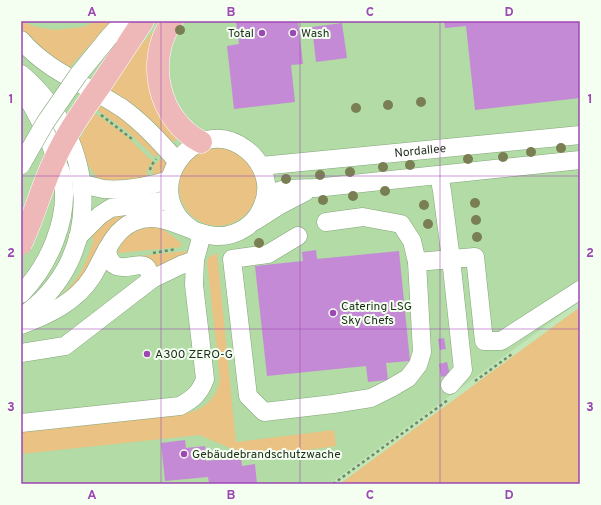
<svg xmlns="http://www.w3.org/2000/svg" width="601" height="505" font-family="Overpass,sans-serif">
<rect width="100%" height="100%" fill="#c2e6b7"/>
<path fill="#b2dba6" d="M 21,21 L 580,21 L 580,301 L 329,484 L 21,484 Z"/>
<g fill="#e9c284">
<path d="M 21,21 L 36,27 L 55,30 L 83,27 L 96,21 L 112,21 L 68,69 L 23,33 L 21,30 Z"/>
<path d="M 163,21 L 158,33 L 181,134 L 171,144 L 107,92 L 140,46 Z"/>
<path d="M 102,101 L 162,152 L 155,157 L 127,131 L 96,109 Z"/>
<path d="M 94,113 L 124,134 L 152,161 L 147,171 L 147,181 L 115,185 L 97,178 L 89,166 L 78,142 Z"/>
<circle cx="218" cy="187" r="39"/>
<path d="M 164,156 L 167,164 L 165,172 L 152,179 L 153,166 Z"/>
<path d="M 150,207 L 67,292 L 59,297 C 79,280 86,265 94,239 L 92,238 L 94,232 L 106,217 Z"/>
<path d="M 154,227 C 166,229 172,236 181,243 L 181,247 L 118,253 C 121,238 138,226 154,227 Z"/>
<path d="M 187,251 L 186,254 L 158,267 L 152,261 L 140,261 L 140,256 Z"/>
<path d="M 217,253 L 236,442 L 334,430 L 336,446 L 301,451 L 247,455 L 199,435 L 21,454 L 21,430 L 191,412 C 208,407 217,396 220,379 L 207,262 L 209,257 Z"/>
<path d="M 580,307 L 580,484 L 341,484 L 341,483 Z"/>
</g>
<g fill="#c58ad6">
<path d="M 236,21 L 298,21 L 303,64 L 291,65 L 295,102 L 234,109 L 227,46 L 239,44 Z"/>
<path d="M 444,21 L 580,21 L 580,98 L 475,110 L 466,26 L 445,28 Z"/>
<path d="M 342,23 L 347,58 L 316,62 L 312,27 Z"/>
<path d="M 316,250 L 317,259 L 399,251 L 410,361 L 386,363 L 388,380 L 368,382 L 366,366 L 267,376 L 255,266 L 303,261 L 302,252 Z"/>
<path d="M 444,338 L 446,349 L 440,350 L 438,339 Z"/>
<path d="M 447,362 L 450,375 L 441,377 L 439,364 Z"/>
<path d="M 185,440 L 186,448 L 205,446 L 206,461 L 241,457 L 242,466 L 255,464 L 257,484 L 209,484 L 208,477 L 165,481 L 161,443 Z"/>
</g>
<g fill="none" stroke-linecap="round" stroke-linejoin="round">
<defs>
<g id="minor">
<path d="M 109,37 L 124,21"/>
<path d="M 21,40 C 48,72 88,85 122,108 C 143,123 160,142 177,161"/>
<path d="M 21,74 C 97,138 109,257 21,317"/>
<path d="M 21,88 C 37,112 48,134 57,162 C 59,167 62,173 63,179 C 69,220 49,265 21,294"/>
<path id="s1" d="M 261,166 L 580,135"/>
<path d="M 439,175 L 442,191 L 451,259 L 463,370 L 450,385"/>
<path d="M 82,184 C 89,185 97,188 104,189 C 126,191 149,186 169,180"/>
<path d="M 266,195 L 285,189 L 315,188 L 580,160"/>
<path d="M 255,221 L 280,205 L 305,192"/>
<path d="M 298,236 L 268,254 L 232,259 L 248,396 L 264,412 L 333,404 L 371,398 L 391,388 L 408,378 L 418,365 L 422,352 L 417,262 L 412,241 L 401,224 L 363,217 L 326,222"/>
<path d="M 78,237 L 100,215 L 111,208 L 170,200"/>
<path d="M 107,249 C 111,282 138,258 147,268 C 149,271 151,276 152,279"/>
<path d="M 417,262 L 475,257 L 484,341 L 501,341 L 580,290"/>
<path d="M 21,325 C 48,315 76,302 92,277 C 104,258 111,232 133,222 C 173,204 203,255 245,228 C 259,219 268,200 266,183 C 264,170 258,159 247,150 C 194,108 133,195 196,232"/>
<path d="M 21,353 L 65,346 L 152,279 L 181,265 L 195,260"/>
<path d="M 21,423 L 180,406 C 193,399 200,393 205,379 L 194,285 L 195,260 L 202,234"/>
</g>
<g id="highway">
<path d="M 172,21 C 145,60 158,120 201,142"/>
<path d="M 100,86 L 143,21"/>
</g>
</defs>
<use href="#minor" stroke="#83a579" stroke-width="19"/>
<use href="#highway" stroke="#fff" stroke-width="23"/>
<g stroke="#708968" stroke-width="2.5" stroke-dasharray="3 3" stroke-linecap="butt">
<path d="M 101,115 L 132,139"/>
<path d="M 150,170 L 151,166 L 156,159"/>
<path d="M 153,253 L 176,249"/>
<path d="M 475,381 L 512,354"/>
<path d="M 333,484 L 448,400"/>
</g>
<use href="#minor" stroke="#fff" stroke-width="18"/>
<use href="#highway" stroke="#eeb8b8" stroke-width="22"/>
<defs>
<path id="minor-bridge" d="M 21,165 L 45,123 L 78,75 L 109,37"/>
<path id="highway-bridge" d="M 21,244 C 34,217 41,188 54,161 C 66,134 83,110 100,86"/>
</defs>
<use href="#minor-bridge" stroke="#83a579" stroke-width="19" stroke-linecap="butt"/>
<use href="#highway-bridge" stroke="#fff" stroke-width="23" stroke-linecap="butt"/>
<use href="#minor-bridge" stroke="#fff" stroke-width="18"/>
<use href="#highway-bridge" stroke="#eeb8b8" stroke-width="22"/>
</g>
<g fill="#7a7f53">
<circle cx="180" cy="30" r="5"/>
<circle cx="421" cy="102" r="5"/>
<circle cx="388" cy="105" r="5"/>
<circle cx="356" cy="108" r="5"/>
<circle cx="561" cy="148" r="5"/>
<circle cx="531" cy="152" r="5"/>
<circle cx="503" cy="157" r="5"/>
<circle cx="468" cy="159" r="5"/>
<circle cx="410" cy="165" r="5"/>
<circle cx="383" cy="167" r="5"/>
<circle cx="350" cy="172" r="5"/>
<circle cx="320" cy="175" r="5"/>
<circle cx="286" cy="179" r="5"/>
<circle cx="385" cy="191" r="5"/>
<circle cx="353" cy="196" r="5"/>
<circle cx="323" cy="200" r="5"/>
<circle cx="475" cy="203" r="5"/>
<circle cx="424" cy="205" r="5"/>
<circle cx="476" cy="220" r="5"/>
<circle cx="428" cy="224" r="5"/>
<circle cx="477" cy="237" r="5"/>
<circle cx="259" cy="243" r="5"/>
</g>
<path fill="none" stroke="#9d47b5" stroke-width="1" stroke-opacity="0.55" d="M 161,21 L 161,484M 300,21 L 300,484M 440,21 L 440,484M 21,176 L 580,176M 21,329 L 580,329"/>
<g fill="#9d47b5" stroke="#f4fff1" stroke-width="1.5">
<circle cx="262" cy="33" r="4"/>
<circle cx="293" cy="33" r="4"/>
<circle cx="333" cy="313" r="4"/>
<circle cx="147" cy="354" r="4"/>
<circle cx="184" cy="454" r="4"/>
</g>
<g text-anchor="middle" stroke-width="4" stroke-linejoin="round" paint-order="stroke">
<g font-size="12" fill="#1e2c1a" stroke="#f4fff1" text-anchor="start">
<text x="254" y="37" text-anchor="end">Total</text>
<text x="301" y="37">Wash</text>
<text x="341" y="310">Catering LSG<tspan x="341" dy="14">Sky Chefs</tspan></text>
<text x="155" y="358">A300 ZERO-G</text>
<text x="192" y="458">Gebäudebrandschutzwache</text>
</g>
<g font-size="12" fill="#1e2c1a" stroke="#f4fff1">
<text dy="4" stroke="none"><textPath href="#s1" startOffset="160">Nordallee</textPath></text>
</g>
</g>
<rect width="601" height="505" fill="none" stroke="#f4fff1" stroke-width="44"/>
<rect x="22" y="22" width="557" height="461" fill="none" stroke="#9d47b5" stroke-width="1.5"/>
<g font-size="13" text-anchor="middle" font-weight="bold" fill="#9d47b5">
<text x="92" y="16">A</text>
<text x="231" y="16">B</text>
<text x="370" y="16">C</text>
<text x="509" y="16">D</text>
<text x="11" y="103">1</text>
<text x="590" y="103">1</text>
<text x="11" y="257">2</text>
<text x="590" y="257">2</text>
<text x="11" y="411">3</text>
<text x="590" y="411">3</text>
<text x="92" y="499">A</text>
<text x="231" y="499">B</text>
<text x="370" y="499">C</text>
<text x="509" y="499">D</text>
</g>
</svg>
